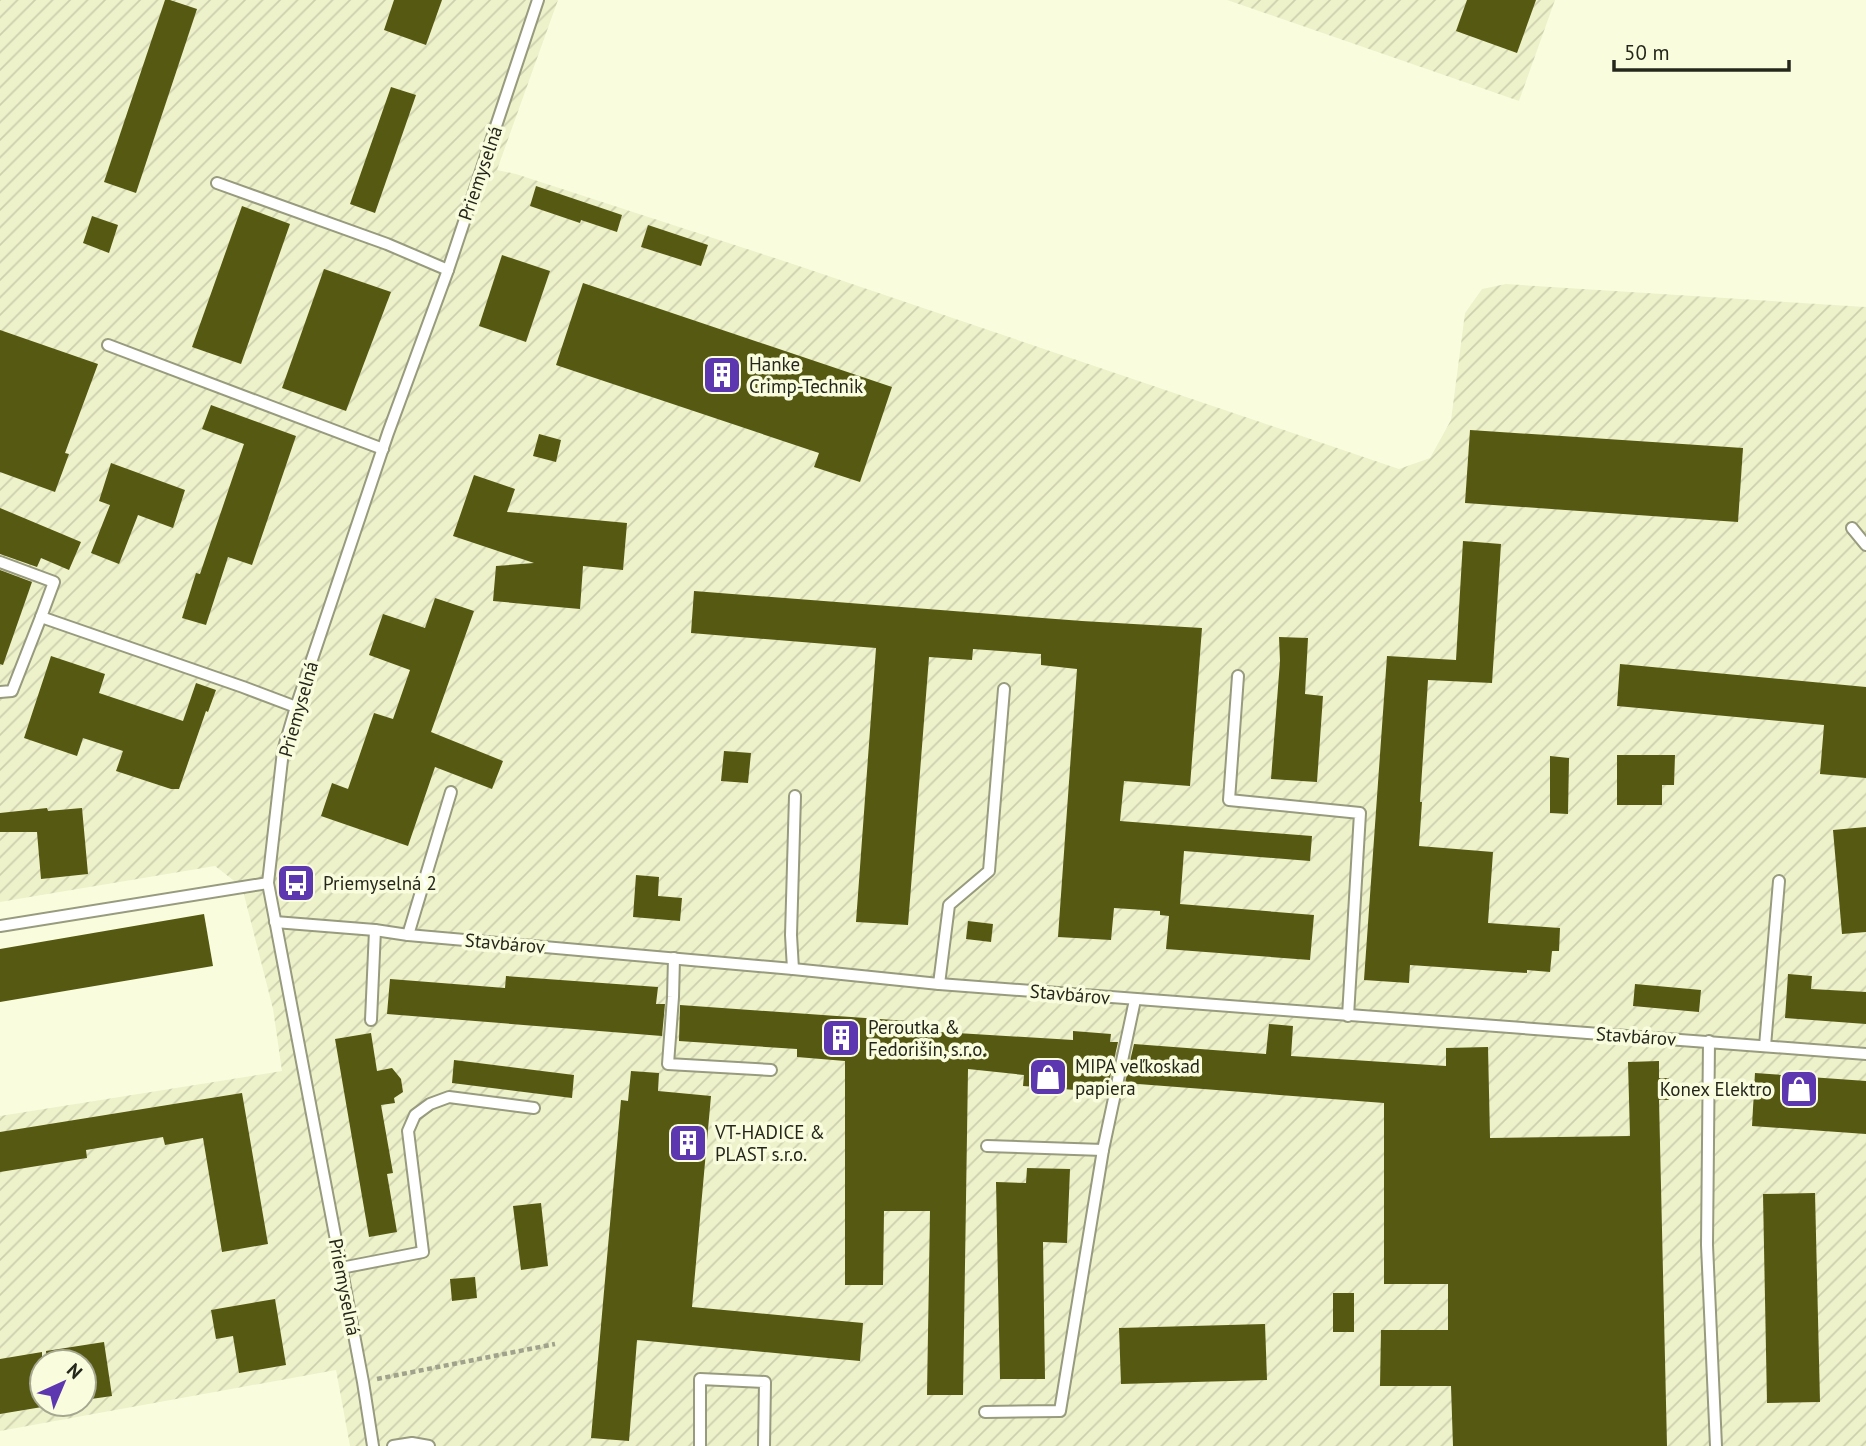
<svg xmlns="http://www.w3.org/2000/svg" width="1866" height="1446" font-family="'PT Sans',sans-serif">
<defs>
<pattern id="industrial-furrows" width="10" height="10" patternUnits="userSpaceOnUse" patternTransform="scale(1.75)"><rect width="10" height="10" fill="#eef2ca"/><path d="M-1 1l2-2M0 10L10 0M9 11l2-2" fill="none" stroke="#ccd0ad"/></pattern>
</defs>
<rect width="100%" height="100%" fill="#fafddd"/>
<g fill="url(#industrial-furrows)" fill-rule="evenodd">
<path d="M 0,0 L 558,0 L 497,170 L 516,174 L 790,263 L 1399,469 L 1430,458 L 1451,420 L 1465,313 L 1482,289 L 1506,284 L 1866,307 L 1866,1446 L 350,1446 L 336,1370 L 0,1431 L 0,1116 L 282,1071 L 273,1009 L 242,887 L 215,866 L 0,902 ZM 42,1362 L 84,1362 L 84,1404 L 42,1404 Z"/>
<path d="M 1227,0 L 1555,0 L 1519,101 Z"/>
</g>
<g fill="#565911">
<path d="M 165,0 L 170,0 L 197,9 L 136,193 L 104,182 Z"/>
<path d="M 394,0 L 442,0 L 426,45 L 384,30 Z"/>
<path d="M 1467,0 L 1536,0 L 1517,53 L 1456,31 Z"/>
<path d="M 391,87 L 416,95 L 375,213 L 350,204 Z"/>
<path d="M 536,186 L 622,215 L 617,232 L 581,220 L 580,223 L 530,206 Z"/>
<path d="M 242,206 L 290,224 L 241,364 L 192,347 Z"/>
<path d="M 92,216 L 118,225 L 109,253 L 83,243 Z"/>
<path d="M 648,225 L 708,245 L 701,266 L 641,247 Z"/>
<path d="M 502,255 L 550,271 L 526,342 L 479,326 Z"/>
<path d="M 324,269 L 391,292 L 346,411 L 282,388 Z"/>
<path d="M 583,283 L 892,387 L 860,482 L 814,467 L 819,453 L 556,365 Z"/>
<path d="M 0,330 L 98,364 L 65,453 L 69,454 L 55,492 L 0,472 Z"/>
<path d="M 211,405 L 296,436 L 252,565 L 228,557 L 206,625 L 182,618 L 196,573 L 200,574 L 244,444 L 202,429 Z"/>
<path d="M 1470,430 L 1743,448 L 1738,522 L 1465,503 Z"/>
<path d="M 539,434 L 561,440 L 556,462 L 533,456 Z"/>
<path d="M 111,463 L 185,490 L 173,528 L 138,515 L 119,564 L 91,553 L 110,505 L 99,501 Z"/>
<path d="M 474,475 L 515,489 L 507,512 L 627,523 L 623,570 L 583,566 L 580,609 L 493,601 L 496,566 L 534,563 L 453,536 Z"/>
<path d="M 0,508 L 81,542 L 69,570 L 41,558 L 37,567 L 0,554 Z"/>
<path d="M 1463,541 L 1501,544 L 1492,683 L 1428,680 L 1420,802 L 1422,802 L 1419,846 L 1493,852 L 1488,923 L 1560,928 L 1559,951 L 1552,951 L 1550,972 L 1527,970 L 1527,973 L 1410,965 L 1409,983 L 1364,980 L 1387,656 L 1456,660 Z"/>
<path d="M 0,570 L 32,582 L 3,665 L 0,664 Z"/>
<path d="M 694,591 L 1082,621 L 1202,628 L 1190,786 L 1124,781 L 1120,821 L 1312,836 L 1310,861 L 1184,851 L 1180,904 L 1314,915 L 1310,960 L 1166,949 L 1169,916 L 1160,915 L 1160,911 L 1114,908 L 1111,940 L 1058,937 L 1077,669 L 1041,665 L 1041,654 L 973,649 L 972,660 L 929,657 L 908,925 L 856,922 L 876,648 L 691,633 Z"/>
<path d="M 435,598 L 474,611 L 431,732 L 503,761 L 492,789 L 435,767 L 408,846 L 321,816 L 332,783 L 348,789 L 374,713 L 393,719 L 410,670 L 369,655 L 383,614 L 425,628 Z"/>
<path d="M 1279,637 L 1308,638 L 1305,694 L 1323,696 L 1317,782 L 1271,779 L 1280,661 Z"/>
<path d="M 51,656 L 105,674 L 99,693 L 183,721 L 196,683 L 216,690 L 208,712 L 206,711 L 179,789 L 171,789 L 116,771 L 123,751 L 83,738 L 77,756 L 24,738 Z"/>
<path d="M 1620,664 L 1866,687 L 1866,778 L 1820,774 L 1824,725 L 1617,706 Z"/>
<path d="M 724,751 L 751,753 L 748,783 L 721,781 Z"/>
<path d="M 1617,755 L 1675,755 L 1674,785 L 1662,785 L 1662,805 L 1617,805 Z"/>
<path d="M 1550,756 L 1569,758 L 1568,814 L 1550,813 Z"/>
<path d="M 47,808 L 48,811 L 82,808 L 88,874 L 41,879 L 37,832 L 0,832 L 0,813 Z"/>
<path d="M 1866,827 L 1866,932 L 1842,934 L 1833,830 Z"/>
<path d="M 636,875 L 659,877 L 658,896 L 682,898 L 680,921 L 633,917 Z"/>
<path d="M 204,914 L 213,966 L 0,1002 L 0,949 Z"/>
<path d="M 968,921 L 993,924 L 991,942 L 966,939 Z"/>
<path d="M 1788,974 L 1812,976 L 1811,989 L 1866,992 L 1866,1024 L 1785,1018 Z"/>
<path d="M 506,976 L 658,987 L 656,1004 L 665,1004 L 662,1036 L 387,1014 L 390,979 L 505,988 Z"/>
<path d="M 1635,984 L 1701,990 L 1699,1012 L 1633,1006 Z"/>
<path d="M 680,1005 L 908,1021 L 908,1030 L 1073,1040 L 1073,1031 L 1111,1034 L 1110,1042 L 1118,1042 L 1109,1082 L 1102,1082 L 1102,1092 L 1023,1086 L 1024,1075 L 968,1069 L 963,1395 L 927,1395 L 930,1211 L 884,1211 L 883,1285 L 845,1285 L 845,1061 L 797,1057 L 797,1049 L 679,1041 Z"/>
<path d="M 1269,1024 L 1293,1026 L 1291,1056 L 1446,1066 L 1446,1048 L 1488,1047 L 1490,1138 L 1630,1136 L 1628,1062 L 1659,1061 L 1659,1078 L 1669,1078 L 1669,1100 L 1659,1100 L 1667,1446 L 1453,1446 L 1451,1386 L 1380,1386 L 1381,1330 L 1448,1330 L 1448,1284 L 1384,1284 L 1384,1103 L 1125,1083 L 1134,1044 L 1266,1054 Z"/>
<path d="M 371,1033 L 377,1071 L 392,1068 L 401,1079 L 403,1092 L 394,1098 L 395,1103 L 381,1105 L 393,1173 L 387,1174 L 397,1232 L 369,1237 L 335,1039 Z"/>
<path d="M 454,1060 L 574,1075 L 572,1098 L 452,1083 Z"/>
<path d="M 631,1071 L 659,1073 L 658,1091 L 711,1096 L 692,1307 L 863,1323 L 860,1361 L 637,1340 L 629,1441 L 591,1438 L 621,1100 L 628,1101 Z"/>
<path d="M 1755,1073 L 1866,1081 L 1866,1134 L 1752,1126 Z"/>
<path d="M 242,1093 L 268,1244 L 222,1252 L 203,1138 L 165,1145 L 163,1137 L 86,1150 L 87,1158 L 0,1172 L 0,1132 Z"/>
<path d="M 1027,1168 L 1070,1169 L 1067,1243 L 1043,1242 L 1045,1379 L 1000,1379 L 996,1182 L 1026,1183 Z"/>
<path d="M 1815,1193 L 1820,1402 L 1767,1403 L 1763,1194 Z"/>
<path d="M 541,1203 L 548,1266 L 521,1270 L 513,1206 Z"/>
<path d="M 475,1277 L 477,1298 L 452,1301 L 450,1279 Z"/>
<rect x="1333" y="1293" width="21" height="39"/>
<path d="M 275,1299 L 286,1365 L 239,1373 L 233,1336 L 216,1339 L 211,1310 Z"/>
<path d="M 1265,1324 L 1267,1380 L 1121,1384 L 1119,1328 Z"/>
<path d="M 104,1342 L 112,1396 L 84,1400 L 84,1362 L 47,1362 L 46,1351 Z"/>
<path d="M 42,1352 L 42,1407 L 0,1414 L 0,1359 Z"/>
</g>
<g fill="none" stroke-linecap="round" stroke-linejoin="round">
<defs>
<g id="lane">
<path d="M 217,183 L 387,244 L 448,270"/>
<path d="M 108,345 L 383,449"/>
<path d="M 1852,528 L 1866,545"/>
<path d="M 0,562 L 54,582 L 41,617 L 243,687 L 296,707"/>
<path d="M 1238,676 L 1229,800 L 1360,813 L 1348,1016"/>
<path d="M 0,692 L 12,691 L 41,617"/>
<path d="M 275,922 L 375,930 L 408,935 L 793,969 L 939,984 L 1866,1054"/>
<path d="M 0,926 L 268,883"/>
<path d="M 408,935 L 451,792"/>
<path d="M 674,958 L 673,997 L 668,1064 L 771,1070"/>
<path d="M 793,969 L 791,935 L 795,796"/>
<path d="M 939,984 L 949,905 L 989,871 L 1004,689"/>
<path d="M 371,1020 L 375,930"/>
<path d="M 1709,1041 L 1707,1245 L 1716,1446"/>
<path d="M 1765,1046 L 1779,881"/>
<path d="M 987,1146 L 1103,1150"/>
<path d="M 341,1268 L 423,1252 L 408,1131 L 415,1115 L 430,1104 L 449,1097 L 534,1108"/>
<path d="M 985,1412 L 1060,1411 L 1103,1150 L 1135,1000"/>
<path d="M 373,1446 L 363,1382 L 268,883 L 283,751 L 296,707 L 388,433 L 448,270 L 538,0"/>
<path d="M 393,1446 L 412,1443 L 429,1446"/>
<path d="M 700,1446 L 700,1379 L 765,1382 L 764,1446"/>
</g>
</defs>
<use href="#lane" stroke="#989b7d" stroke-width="14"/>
<path stroke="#a0a28b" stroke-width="4.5" stroke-dasharray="5 3.5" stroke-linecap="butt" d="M 377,1379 L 555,1344"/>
<use href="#lane" stroke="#fff" stroke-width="10"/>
</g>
<defs>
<symbol id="building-square" viewBox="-11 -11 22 22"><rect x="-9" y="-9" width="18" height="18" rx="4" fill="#5c37af" stroke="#fafddd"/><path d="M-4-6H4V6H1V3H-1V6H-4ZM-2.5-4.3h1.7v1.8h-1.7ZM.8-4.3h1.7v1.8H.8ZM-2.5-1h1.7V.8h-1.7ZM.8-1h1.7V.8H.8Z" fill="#fff"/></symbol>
<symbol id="bus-square" viewBox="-11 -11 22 22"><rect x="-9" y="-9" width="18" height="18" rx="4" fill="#5c37af" stroke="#fafddd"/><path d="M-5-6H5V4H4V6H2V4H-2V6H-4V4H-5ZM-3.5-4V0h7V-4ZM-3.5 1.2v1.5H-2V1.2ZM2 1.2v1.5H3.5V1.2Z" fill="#fff"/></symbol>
<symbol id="shop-square" viewBox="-11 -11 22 22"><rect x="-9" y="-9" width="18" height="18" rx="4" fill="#5c37af" stroke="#fafddd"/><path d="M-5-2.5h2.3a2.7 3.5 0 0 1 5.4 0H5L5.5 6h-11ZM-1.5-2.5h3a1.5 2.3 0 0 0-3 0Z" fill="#fff"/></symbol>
</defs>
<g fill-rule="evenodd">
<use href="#building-square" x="700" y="353" width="44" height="44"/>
<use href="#bus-square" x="274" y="861" width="44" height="44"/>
<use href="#building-square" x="819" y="1016" width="44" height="44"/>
<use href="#shop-square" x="1026" y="1055" width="44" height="44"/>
<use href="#shop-square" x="1777" y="1067" width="44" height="44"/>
<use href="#building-square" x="666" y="1121" width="44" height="44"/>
</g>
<g text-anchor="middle" stroke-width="7" stroke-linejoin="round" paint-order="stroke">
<g font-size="19" fill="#26271c" stroke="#fafddd">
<text transform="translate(480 173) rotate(-71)" y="7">Priemyselná</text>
<text transform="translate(298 709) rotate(-74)" y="7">Priemyselná</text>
<text transform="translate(505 943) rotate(5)" y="7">Stavbárov</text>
<text transform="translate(1070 994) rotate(5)" y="7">Stavbárov</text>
<text transform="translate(1636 1036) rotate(4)" y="7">Stavbárov</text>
<text transform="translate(345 1287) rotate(79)" y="7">Priemyselná</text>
</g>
<g font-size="19" fill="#26271c" stroke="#fafddd" text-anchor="start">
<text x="749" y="371">Hanke<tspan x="749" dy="22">Crimp-Technik</tspan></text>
<text x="323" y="890">Priemyselná 2</text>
<text x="868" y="1034">Peroutka &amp;<tspan x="868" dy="22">Fedorišin, s.r.o.</tspan></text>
<text x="1075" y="1073">MIPA veľkoskad<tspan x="1075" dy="22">papiera</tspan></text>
<text x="1772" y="1096" text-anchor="end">Konex Elektro</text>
<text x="715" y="1139">VT-HADICE &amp;<tspan x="715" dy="22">PLAST s.r.o.</tspan></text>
</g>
</g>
<g transform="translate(63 1383) rotate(44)"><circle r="33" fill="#fafddd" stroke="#a5a790" stroke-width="2"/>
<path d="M0-5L12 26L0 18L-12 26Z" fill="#5c37af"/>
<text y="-10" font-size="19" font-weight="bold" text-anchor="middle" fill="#26271c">N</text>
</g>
<path d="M1614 60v10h175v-10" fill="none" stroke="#26271c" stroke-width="3.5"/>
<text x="1624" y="60" font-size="21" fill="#26271c" stroke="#fafddd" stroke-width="5" paint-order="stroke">50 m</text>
</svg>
